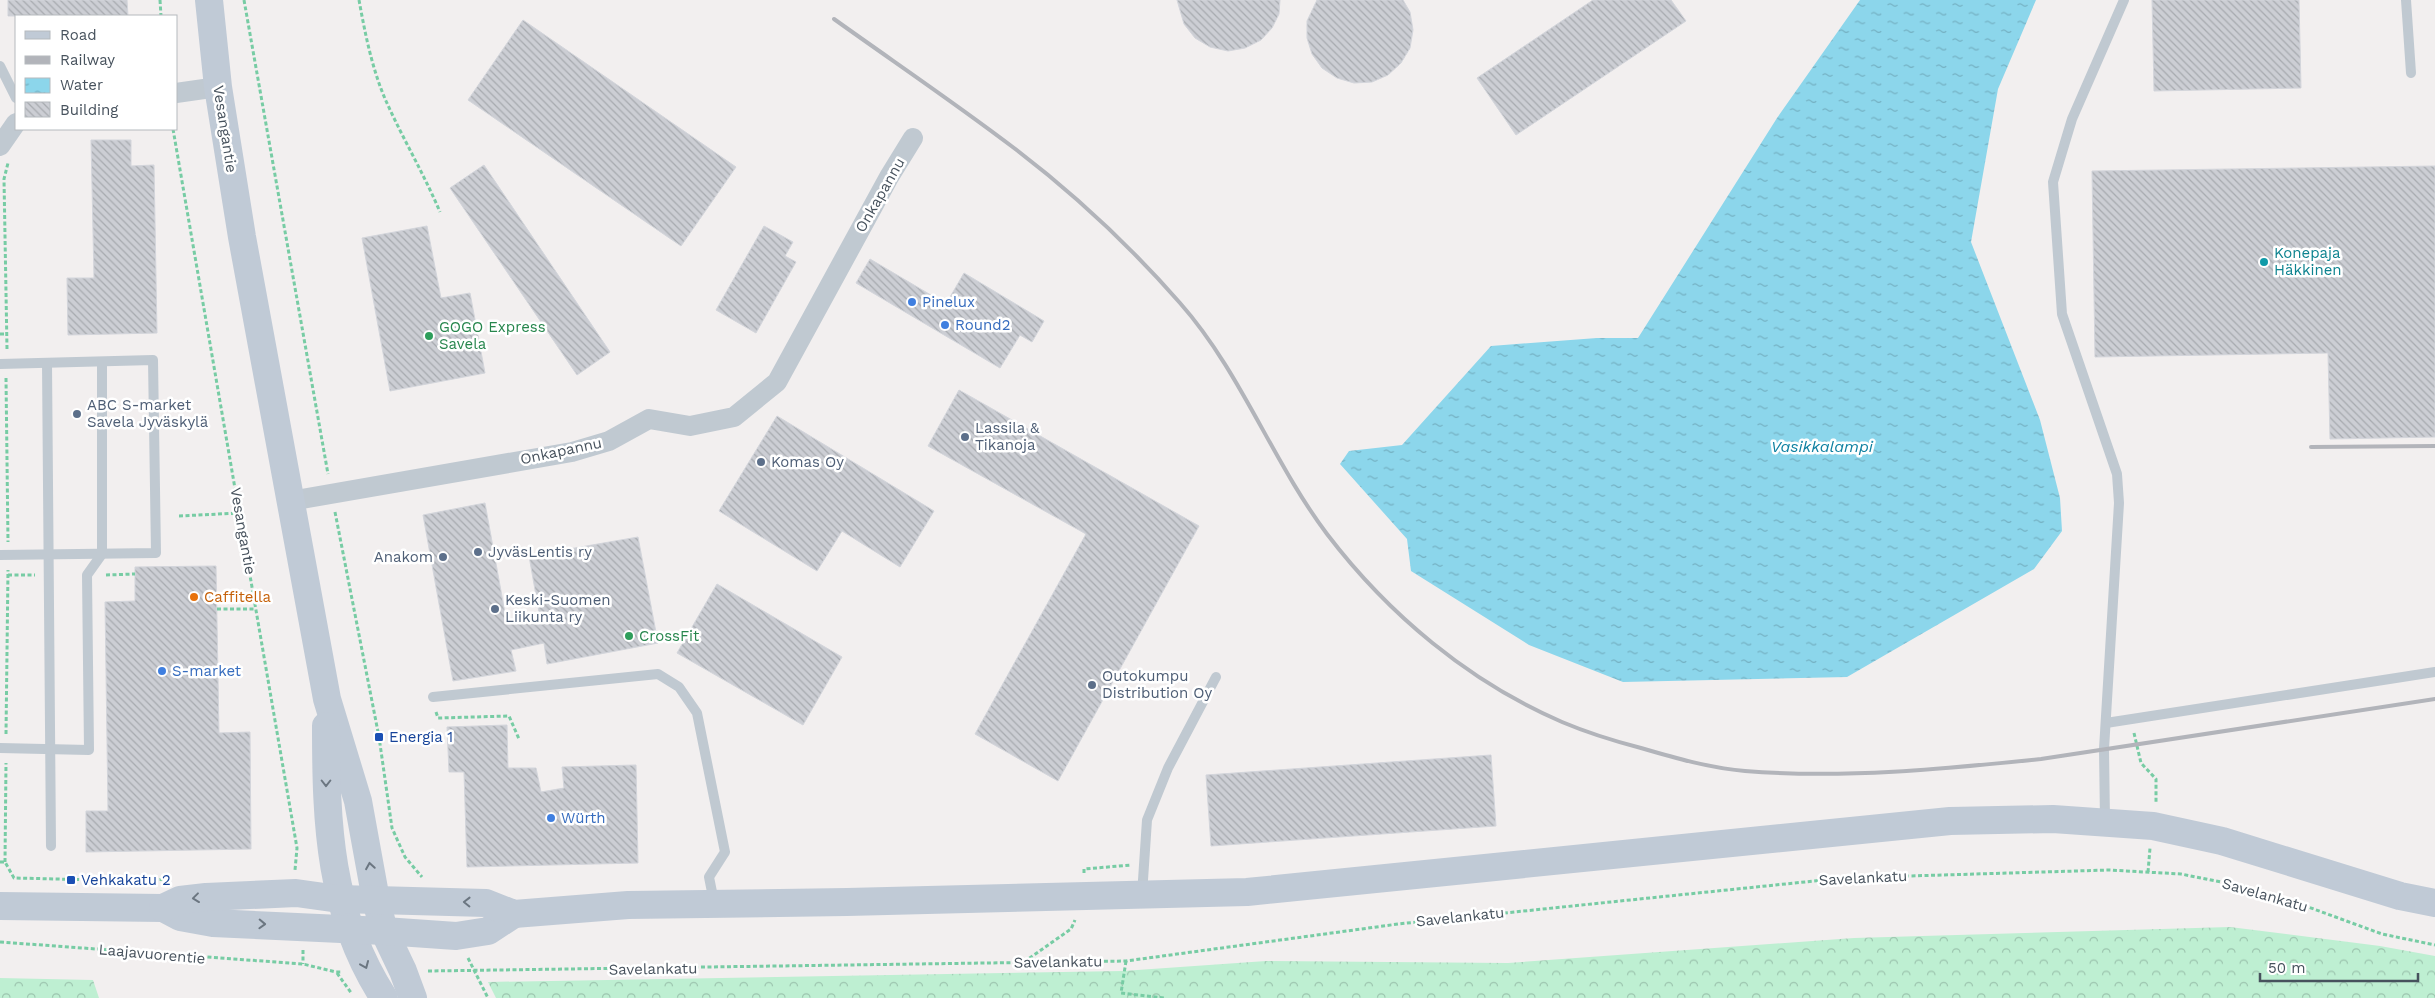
<svg xmlns="http://www.w3.org/2000/svg" width="2435" height="998" font-family="'Work Sans',sans-serif">
<defs>
<pattern id="forest-crowns" width="20" height="18" patternUnits="userSpaceOnUse" patternTransform="scale(1.25)"><rect width="20" height="18" fill="#beefd2"/><path d="M2 6a3 3 0 1 1 6 0M12 15a3 3 0 1 1 6 0" fill="none" stroke="#9cc4ae"/></pattern>
<pattern id="water-ripples" width="26" height="14" patternUnits="userSpaceOnUse" patternTransform="scale(1.25)"><rect width="26" height="14" fill="#8cd6eb"/><path d="M2 4q2-2 4 0t4 0M15 11q2-2 4 0t4 0" fill="none" stroke="#74b0c2"/></pattern>
<pattern id="building-back-hatch" width="6" height="6" patternUnits="userSpaceOnUse" patternTransform="scale(1.25)"><rect width="6" height="6" fill="#ccced4"/><path d="M-1 5l2 2M0 0l6 6M5-1l2 2" fill="none" stroke="#a7aaaf"/></pattern>
</defs>
<rect width="100%" height="100%" fill="#f2efef"/>
<g fill="url(#forest-crowns)">
<path d="M 2230,927 L 2380,946 L 2435,956 L 2435,998 L 496,998 L 488,982 L 1123,971 L 1266,961 L 1508,963 L 1854,938 Z"/>
<path d="M 0,978 L 93,980 L 99,998 L 0,998 Z"/>
</g>
<path fill="url(#water-ripples)" d="M 1860,0 L 2036,0 L 1998,89 L 1971,242 L 2040,420 L 2060,498 L 2062,531 L 2034,569 L 1847,677 L 1623,682 L 1529,645 L 1411,571 L 1407,539 L 1340,464 L 1349,451 L 1402,445 L 1491,346 L 1597,338 L 1638,338 L 1777,118 Z"/>
<g fill="url(#building-back-hatch)" stroke="#d3d5db">
<path d="M 8,0 L 127,0 L 128,16 L 8,16 Z"/>
<path d="M 1177,0 L 1280,0 L 1279,14 L 1272,28 L 1261,40 L 1245,48 L 1228,51 L 1210,47 L 1195,38 L 1184,24 Z"/>
<path d="M 1317,0 L 1403,0 L 1410,12 L 1413,30 L 1410,48 L 1401,63 L 1388,75 L 1372,82 L 1354,83 L 1337,78 L 1322,68 L 1312,54 L 1307,38 L 1307,21 Z"/>
<path d="M 1593,0 L 1671,0 L 1686,21 L 1516,135 L 1477,78 Z"/>
<path d="M 2152,0 L 2299,0 L 2301,88 L 2154,91 Z"/>
<path d="M 523,20 L 736,167 L 681,246 L 468,100 Z"/>
<path d="M 91,140 L 131,140 L 131,166 L 154,165 L 157,333 L 68,335 L 67,278 L 94,278 Z"/>
<path d="M 484,165 L 610,352 L 577,375 L 450,188 Z"/>
<path d="M 2435,166 L 2435,437 L 2330,439 L 2328,353 L 2095,357 L 2092,171 Z"/>
<path d="M 427,226 L 441,298 L 470,293 L 485,373 L 390,391 L 362,238 Z"/>
<path d="M 764,226 L 793,242 L 785,256 L 796,262 L 756,333 L 716,310 Z"/>
<path d="M 870,259 L 946,304 L 964,273 L 1044,321 L 1032,342 L 1020,335 L 1000,368 L 856,283 Z"/>
<path d="M 959,390 L 1199,526 L 1058,781 L 975,734 L 1086,534 L 928,446 Z"/>
<path d="M 777,416 L 934,511 L 900,567 L 842,531 L 817,571 L 719,511 Z"/>
<path d="M 485,503 L 507,624 L 540,618 L 529,556 L 638,537 L 658,643 L 547,664 L 544,643 L 511,650 L 516,671 L 453,681 L 423,515 Z"/>
<path d="M 216,566 L 219,733 L 250,732 L 251,849 L 86,852 L 86,811 L 108,811 L 105,602 L 135,601 L 135,567 Z"/>
<path d="M 717,584 L 842,657 L 803,725 L 677,653 Z"/>
<path d="M 507,725 L 508,768 L 536,768 L 541,792 L 564,788 L 562,767 L 636,765 L 638,863 L 467,867 L 464,772 L 449,772 L 447,727 Z"/>
<path d="M 1491,755 L 1496,826 L 1211,846 L 1206,775 Z"/>
</g>
<g fill="none" stroke-linecap="round" stroke-linejoin="round">
<g stroke="#77cca4" stroke-width="3" stroke-dasharray="4 2.5" stroke-linecap="butt">
<path d="M 160,0 L 161,16"/>
<path d="M 244,0 L 328,474"/>
<path d="M 359,0 C 365,33 372,69 386,101 C 403,139 424,174 440,212"/>
<path d="M 173,129 L 297,848 L 295,870"/>
<path d="M 0,334 L 7,334"/>
<path d="M 7,349 L 4,179 L 8,163"/>
<path d="M 6,378 L 8,542"/>
<path d="M 335,512 L 379,737 L 392,828 L 405,857 L 422,877"/>
<path d="M 179,516 L 239,513"/>
<path d="M 8,575 L 35,575"/>
<path d="M 106,575 L 135,574"/>
<path d="M 217,609 L 256,609"/>
<path d="M 436,712 L 438,718 L 509,716 L 519,739"/>
<path d="M 2134,733 L 2141,763 L 2156,779 L 2156,802"/>
<path d="M 6,734 L 8,570"/>
<path d="M 0,862 L 5,862 L 14,878 L 140,881 L 166,879"/>
<path d="M 5,862 L 6,763"/>
<path d="M 2148,872 L 2150,848"/>
<path d="M 1084,873 L 1084,869 L 1131,865"/>
<path d="M 0,942 L 303,964 L 336,972 L 342,972"/>
<path d="M 303,950 L 303,964"/>
<path d="M 468,958 L 488,998"/>
<path d="M 1126,961 L 1121,993 L 1165,998"/>
<path d="M 1024,962 L 1071,929 L 1075,920"/>
<path d="M 428,971 L 1126,961 L 1398,924 L 1843,878 L 2109,870 L 2181,874 L 2241,886 L 2300,904 L 2382,934 L 2435,945"/>
<path d="M 337,973 L 352,994"/>
</g>
<g stroke="#c0c9d1" stroke-width="10">
<path d="M 2406,0 L 2411,73"/>
<path d="M 0,66 L 16,98"/>
<path d="M 47,363 L 51,846"/>
<path d="M 0,364 L 153,360 L 156,553 L 0,555"/>
<path d="M 433,697 L 658,674 L 679,687 L 697,713 L 725,852 L 709,877 L 714,902"/>
<path d="M 2106,723 L 2435,672"/>
<path d="M 0,748 L 89,750 L 87,575 L 102,554 L 102,362"/>
<path d="M 2105,821 L 2104,749 L 2119,503 L 2117,474 L 2062,314 L 2053,182 L 2072,119 L 2124,0"/>
<path d="M 1142,895 L 1147,820 L 1168,768 L 1216,677"/>
</g>
<g stroke="#c0c9d1" stroke-width="20">
<path d="M 176,93 L 218,87"/>
<path d="M 0,146 L 16,123"/>
<path d="M 290,501 L 572,452 L 609,441 L 649,419 L 690,426 L 734,417 L 777,382 L 889,177 L 913,138"/>
</g>
<g stroke="#c0cad6" stroke-width="28">
<path d="M 209,0 L 218,87 L 242,237 L 327,699 L 358,801 L 376,900 L 384,931 L 403,971 L 413,998"/>
<path d="M 326,726 C 326,824 329,913 384,998"/>
<path d="M 0,906 L 163,908 L 180,917 L 213,923 L 384,931 L 456,936 L 488,931 L 514,914"/>
<path d="M 163,908 L 180,900 L 206,897 L 296,893 L 339,899 L 486,903 L 514,914 L 628,905 L 847,902 L 1247,892 L 1950,821 L 2053,819 L 2153,826 L 2222,841 L 2400,896 L 2435,903"/>
</g>
<g stroke="#b2b4ba" stroke-width="4">
<path d="M 834,19 C 894,62 955,103 1014,148 C 1073,193 1131,247 1180,303 C 1241,372 1272,461 1327,534 C 1388,614 1469,682 1562,722 C 1588,733 1614,741 1641,748 C 1675,758 1710,768 1745,771 C 1843,779 1944,769 2041,759 L 2435,699"/>
<path d="M 2311,447 L 2435,446"/>
</g>
</g>
<defs><path id="oneway-chevron" d="M-2-3.5L2.5 0L-2 3.5" fill="none" stroke-width="1.6" stroke-linecap="round" stroke-linejoin="round" transform="scale(1.25)"/></defs>
<g stroke="#6b7681">
<use href="#oneway-chevron" transform="translate(326 783) rotate(90)"/>
<use href="#oneway-chevron" transform="translate(370 866) rotate(-99)"/>
<use href="#oneway-chevron" transform="translate(196 898) rotate(173)"/>
<use href="#oneway-chevron" transform="translate(467 902) rotate(-179)"/>
<use href="#oneway-chevron" transform="translate(262 924) rotate(2)"/>
<use href="#oneway-chevron" transform="translate(365 965) rotate(67)"/>
</g>
<circle fill="#0f9aa8" stroke="#fff" stroke-width="2" cx="2264" cy="262" r="5"/>
<g fill="#3f7fe0" stroke="#fff" stroke-width="2">
<circle cx="912" cy="302" r="5"/>
<circle cx="945" cy="325" r="5"/>
<circle cx="162" cy="671" r="5"/>
<circle cx="551" cy="818" r="5"/>
</g>
<g fill="#2e9e5b" stroke="#fff" stroke-width="2">
<circle cx="429" cy="336" r="5"/>
<circle cx="629" cy="636" r="5"/>
</g>
<g fill="#5c6f8a" stroke="#fff" stroke-width="2">
<circle cx="77" cy="414" r="5"/>
<circle cx="965" cy="437" r="5"/>
<circle cx="761" cy="462" r="5"/>
<circle cx="478" cy="552" r="5"/>
<circle cx="443" cy="557" r="5"/>
<circle cx="495" cy="609" r="5"/>
<circle cx="1092" cy="685" r="5"/>
</g>
<circle fill="#e8710a" stroke="#fff" stroke-width="2" cx="194" cy="597" r="5"/>
<g fill="#1a4fb4" stroke="#fff" stroke-width="2">
<rect x="374" y="732" width="10" height="10" rx="2.5"/>
<rect x="66" y="875" width="10" height="10" rx="2.5"/>
</g>
<g text-anchor="middle" stroke-width="5" stroke-linejoin="round" paint-order="stroke">
<g font-size="15" fill="#47525d" stroke="#fff">
<text transform="translate(225 129) rotate(81)" y="5">Vesangantie</text>
<text transform="translate(880 195) rotate(-60)" y="5">Onkapannu</text>
<text transform="translate(561 451) rotate(-12)" y="5">Onkapannu</text>
<text transform="translate(243 531) rotate(80)" y="5">Vesangantie</text>
<text transform="translate(1863 878) rotate(-3)" y="5">Savelankatu</text>
<text transform="translate(2265 895) rotate(16)" y="5">Savelankatu</text>
<text transform="translate(1460 917) rotate(-6)" y="5">Savelankatu</text>
<text transform="translate(152 954) rotate(5)" y="5">Laajavuorentie</text>
<text transform="translate(1058 962) rotate(-1)" y="5">Savelankatu</text>
<text transform="translate(653 969) rotate(-1)" y="5">Savelankatu</text>
</g>
<g font-size="15" fill="#0d838f" stroke="#fff" text-anchor="start">
<text x="2274" y="258">Konepaja<tspan x="2274" dy="17">Häkkinen</tspan></text>
</g>
<g font-size="15" fill="#366cbe" stroke="#fff" text-anchor="start">
<text x="922" y="307">Pinelux</text>
<text x="955" y="330">Round2</text>
<text x="172" y="676">S-market</text>
<text x="561" y="823">Würth</text>
</g>
<g font-size="15" fill="#27864d" stroke="#fff" text-anchor="start">
<text x="439" y="332">GOGO Express<tspan x="439" dy="17">Savela</tspan></text>
<text x="639" y="641">CrossFit</text>
</g>
<g font-size="15" fill="#4e5e75" stroke="#fff" text-anchor="start">
<text x="87" y="410">ABC S-market<tspan x="87" dy="17">Savela Jyväskylä</tspan></text>
<text x="975" y="433">Lassila &amp;<tspan x="975" dy="17">Tikanoja</tspan></text>
<text x="771" y="467">Komas Oy</text>
<text x="488" y="557">JyväsLentis ry</text>
<text x="433" y="562" text-anchor="end">Anakom</text>
<text x="505" y="605">Keski-Suomen<tspan x="505" dy="17">Liikunta ry</tspan></text>
<text x="1102" y="681">Outokumpu<tspan x="1102" dy="17">Distribution Oy</tspan></text>
</g>
<g font-size="15" fill="#c56008" stroke="#fff" text-anchor="start">
<text x="204" y="602">Caffitella</text>
</g>
<g font-size="15" fill="#164399" stroke="#fff" text-anchor="start">
<text x="389" y="742">Energia 1</text>
<text x="81" y="885">Vehkakatu 2</text>
</g>
<g font-size="16" font-style="italic" fill="#0e80a1" stroke="#fff">
<text x="1822" y="452">Vasikkalampi</text>
</g>
</g>
<rect x="15" y="15" width="162" height="115" fill="#ffffff" stroke="#b5babe"/>
<rect x="25" y="31" width="25" height="8" fill="#c0cad6" stroke="#b5babe"/>
<text x="60" y="40" font-size="15" fill="#47525d">Road</text>
<rect x="25" y="56" width="25" height="8" fill="#b2b4ba" stroke="#b5babe"/>
<text x="60" y="65" font-size="15" fill="#47525d">Railway</text>
<rect x="25" y="78" width="25" height="15" fill="url(#water-ripples)" stroke="#b5babe"/>
<text x="60" y="90" font-size="15" fill="#47525d">Water</text>
<rect x="25" y="102" width="25" height="15" fill="url(#building-back-hatch)" stroke="#b5babe"/>
<text x="60" y="115" font-size="15" fill="#47525d">Building</text>
<path d="M2260 973v8h158v-8" fill="none" stroke="#47525d" stroke-width="2.5"/>
<text x="2268" y="973" font-size="15" fill="#47525d" stroke="#ffffff" stroke-width="4" paint-order="stroke">50 m</text>
</svg>
